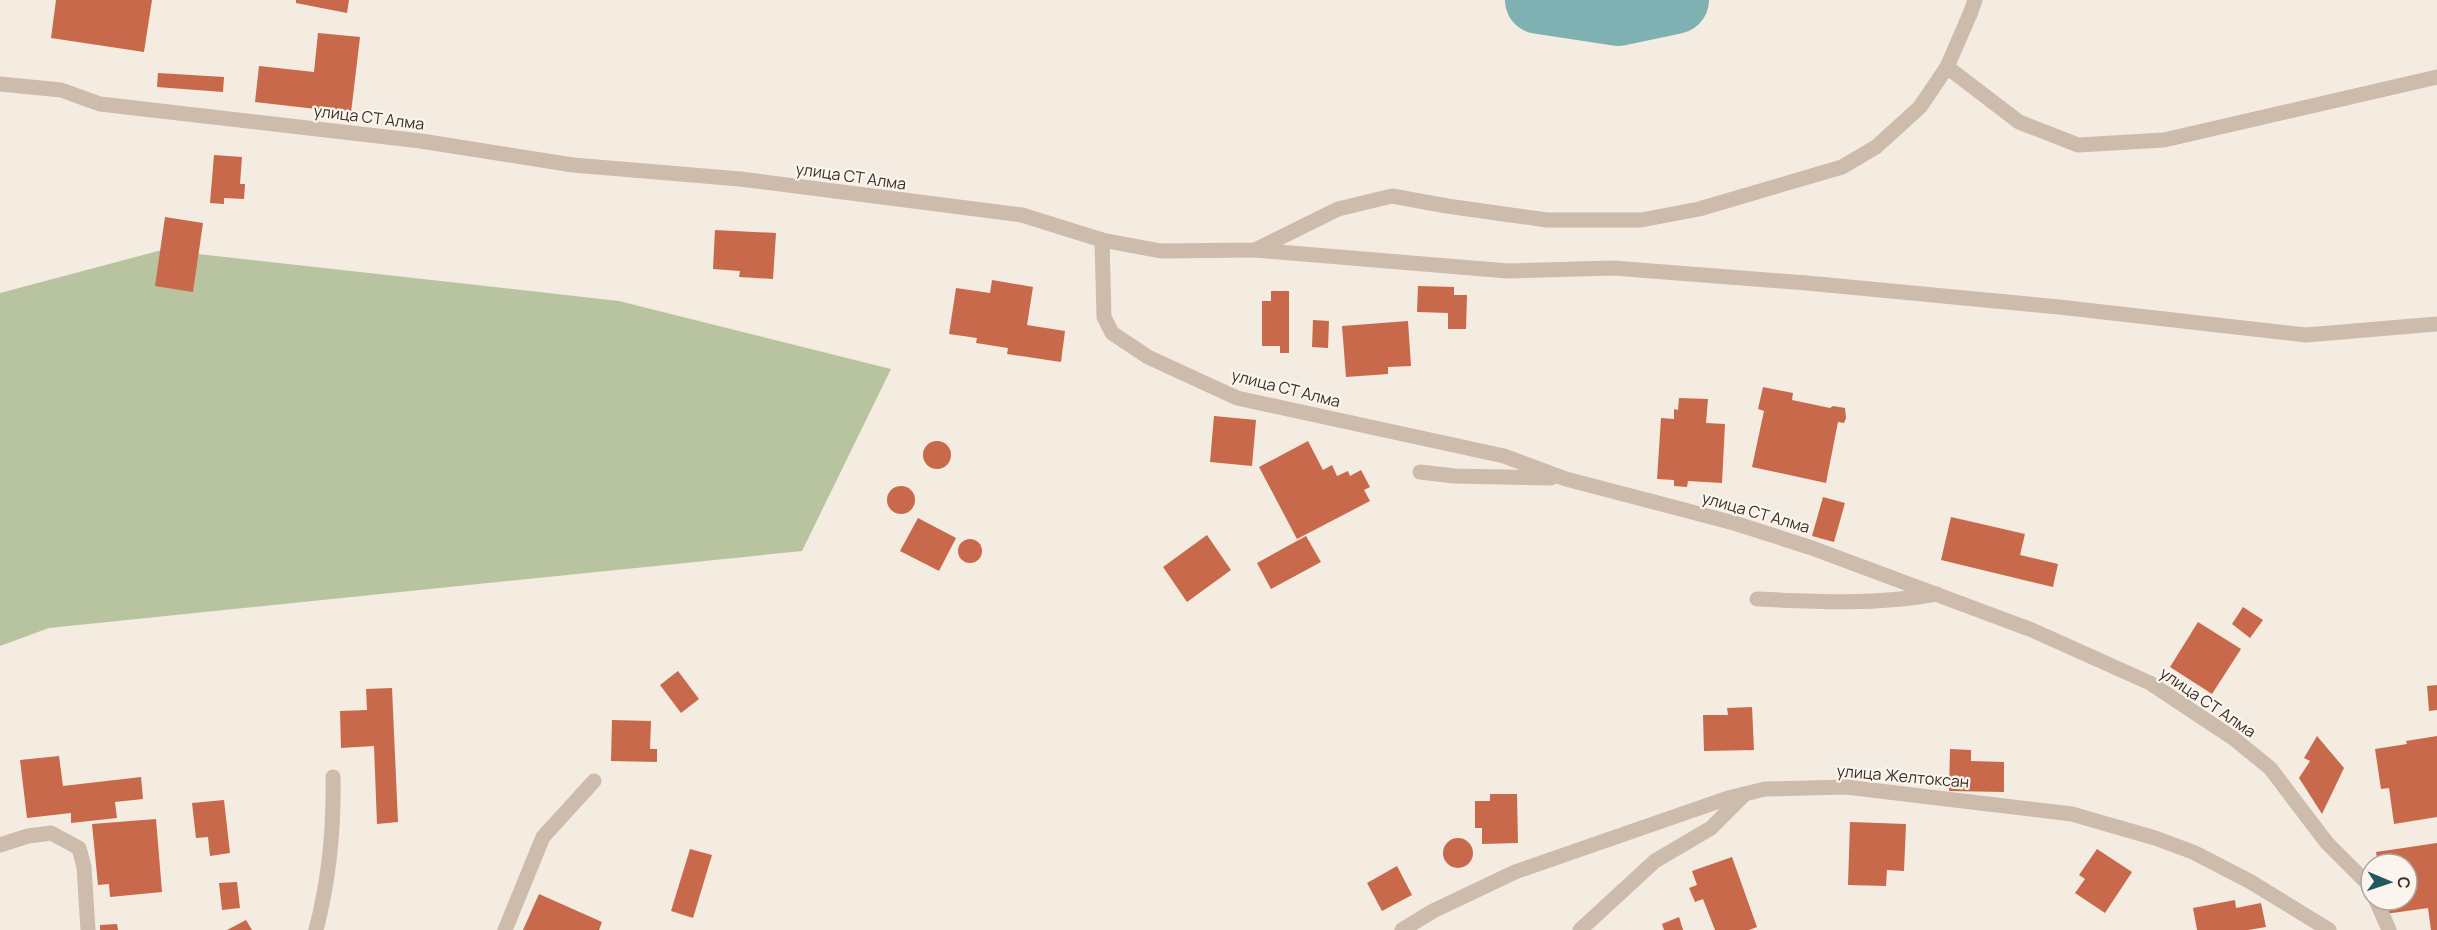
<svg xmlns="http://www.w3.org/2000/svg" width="2437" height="930" font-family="Manrope,sans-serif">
<rect width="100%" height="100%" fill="#f4ebe1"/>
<path fill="#b8c4a0" d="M 162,250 L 619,301 L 891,369 L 802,551 L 49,628 L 0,646 L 0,293 Z"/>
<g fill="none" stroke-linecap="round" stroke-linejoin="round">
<path stroke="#7fb0b2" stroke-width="68" d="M 1539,0 L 1618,12 L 1675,0"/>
</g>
<g fill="#c8694b">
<path d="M 56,0 L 152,0 L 144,52 L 51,38 Z"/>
<path d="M 296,0 L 349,0 L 347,13 L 296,3 Z"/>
<path d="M 318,33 L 360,37 L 351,113 L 255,102 L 259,66 L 314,72 Z"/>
<path d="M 158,73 L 224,77 L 223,92 L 157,87 Z"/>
<path d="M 214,155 L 242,157 L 240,184 L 245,184 L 244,199 L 224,198 L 224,204 L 210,203 Z"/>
<path d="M 165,217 L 203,223 L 193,292 L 155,286 Z"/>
<path d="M 715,230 L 776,233 L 773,279 L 739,277 L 740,271 L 713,269 Z"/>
<path d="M 992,280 L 1033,287 L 1027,325 L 1065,331 L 1061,362 L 1007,354 L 1008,348 L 976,343 L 977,338 L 949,334 L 956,288 L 990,293 Z"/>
<path d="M 1418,286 L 1454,287 L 1454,295 L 1467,295 L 1466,329 L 1448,329 L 1448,313 L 1417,312 Z"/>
<path d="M 1271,291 L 1289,291 L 1289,353 L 1280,353 L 1280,346 L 1262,346 L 1262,301 L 1271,301 Z"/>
<path d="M 1313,320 L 1329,321 L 1328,348 L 1312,347 Z"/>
<path d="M 1408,321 L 1411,366 L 1388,367 L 1388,374 L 1346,377 L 1342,326 Z"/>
<path d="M 1763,387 L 1793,393 L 1792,400 L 1830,408 L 1833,406 L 1845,408 L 1846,418 L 1844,423 L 1838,422 L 1826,483 L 1752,467 L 1764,411 L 1758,409 Z"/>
<path d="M 1679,398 L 1708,399 L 1706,423 L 1725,424 L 1722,483 L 1688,481 L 1687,487 L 1674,486 L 1674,480 L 1657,479 L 1661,418 L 1674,419 L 1674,409 L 1678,410 Z"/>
<path d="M 1214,416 L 1256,420 L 1252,466 L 1210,462 Z"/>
<path d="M 1308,441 L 1323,470 L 1332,465 L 1337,476 L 1348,471 L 1350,476 L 1361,470 L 1370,487 L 1364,490 L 1370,501 L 1297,539 L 1259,467 Z"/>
<circle cx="937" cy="455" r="14"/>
<circle cx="901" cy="500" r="14"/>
<path d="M 1823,497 L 1845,503 L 1834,542 L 1812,536 Z"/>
<path d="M 1951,517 L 2025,534 L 2020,555 L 2058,564 L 2053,587 L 1941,560 Z"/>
<path d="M 918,518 L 956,538 L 939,571 L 900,551 Z"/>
<path d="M 1207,535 L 1231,570 L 1187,602 L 1163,567 Z"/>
<path d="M 1306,536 L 1321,562 L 1271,589 L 1257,563 Z"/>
<circle cx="970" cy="551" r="12"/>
<path d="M 2243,607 L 2263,620 L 2250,638 L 2232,624 Z"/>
<path d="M 2198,622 L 2241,649 L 2212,694 L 2170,667 Z"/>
<path d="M 678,671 L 699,699 L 681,713 L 660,685 Z"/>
<path d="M 2437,685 L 2437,710 L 2429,711 L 2427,686 Z"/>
<path d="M 392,688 L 398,822 L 377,824 L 374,746 L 341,748 L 340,711 L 367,710 L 366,689 Z"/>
<path d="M 1752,707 L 1754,750 L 1704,751 L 1703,715 L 1728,715 L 1727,708 Z"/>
<path d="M 612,720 L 651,721 L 650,749 L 657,749 L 657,762 L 611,761 Z"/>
<path d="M 2317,736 L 2344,768 L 2322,814 L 2299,778 L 2310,761 L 2304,758 Z"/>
<path d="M 2437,736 L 2437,817 L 2394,824 L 2389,788 L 2381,789 L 2375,749 L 2407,744 L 2406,741 Z"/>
<path d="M 1950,749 L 1971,750 L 1971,761 L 2004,762 L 2004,792 L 1949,791 Z"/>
<path d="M 59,756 L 63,786 L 141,777 L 143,799 L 115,802 L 117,818 L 71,823 L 71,813 L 27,818 L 20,760 Z"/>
<path d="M 1490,794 L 1517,794 L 1518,843 L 1482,844 L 1482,828 L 1475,828 L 1475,801 L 1490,801 Z"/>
<path d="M 224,800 L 230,853 L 210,856 L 208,837 L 196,838 L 192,803 Z"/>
<path d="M 156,819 L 162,892 L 110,897 L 109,884 L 98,885 L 92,824 Z"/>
<path d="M 1850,822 L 1906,824 L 1904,871 L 1887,870 L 1886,886 L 1848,885 Z"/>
<circle cx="1458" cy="853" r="15"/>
<path d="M 2437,843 L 2437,930 L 2431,930 L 2428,908 L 2385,914 L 2383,900 L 2407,900 L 2407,864 L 2378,864 L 2376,852 Z"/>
<path d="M 690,849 L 712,855 L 693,918 L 671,911 Z"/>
<path d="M 2097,849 L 2132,872 L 2105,913 L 2075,893 L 2085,879 L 2079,875 Z"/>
<path d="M 1732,857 L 1757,927 L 1749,930 L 1715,930 L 1703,899 L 1695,902 L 1689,888 L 1697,885 L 1692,871 Z"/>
<path d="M 1397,866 L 1412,895 L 1382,911 L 1367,883 Z"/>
<path d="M 237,882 L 240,908 L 222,910 L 219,883 Z"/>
<path d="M 539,894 L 602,922 L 599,930 L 523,930 Z"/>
<path d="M 2235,900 L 2236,908 L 2261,903 L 2266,927 L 2248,930 L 2197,930 L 2193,908 Z"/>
<path d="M 1679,917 L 1683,930 L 1664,930 L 1662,924 Z"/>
<path d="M 246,920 L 252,930 L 227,930 Z"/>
<path d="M 117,924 L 118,930 L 100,930 L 100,925 Z"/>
</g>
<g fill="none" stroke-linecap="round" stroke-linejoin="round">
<path stroke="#cdbbac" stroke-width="15" d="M 1970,14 L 1975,0"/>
<g stroke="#cdbbac" stroke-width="15">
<path d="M 1947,67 L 2019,122 L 2078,145 L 2164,140 L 2437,77"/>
<path d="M 0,84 L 61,90 L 100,104 L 421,141 L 573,165 L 740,179 L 1022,215 L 1102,240 L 1161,251 L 1255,250 L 1338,209 L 1392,196 L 1447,206 L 1547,220 L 1641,220 L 1699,209 L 1842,167 L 1876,147 L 1920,107 L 1947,67 L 1970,14"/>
<path d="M 1102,240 L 1104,317 L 1112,333 L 1148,357 L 1237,398 L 1504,456 L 1566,479 L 1734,523 L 1812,548 L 2032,630 L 2150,683 L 2233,738 L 2270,768 L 2327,843 L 2371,887"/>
<path d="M 1255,250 L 1508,271 L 1613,268 L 1807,283 L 2059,307 L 2306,335 L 2437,324"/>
<path d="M 1420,472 L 1454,476 L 1551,478"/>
<path d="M 1757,599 C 1818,602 1876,605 1937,594"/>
<path d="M 0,845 L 28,836 L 51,833 L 79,848 L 84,867 L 88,930"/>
<path d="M 2376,900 L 2389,930"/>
<path d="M 316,930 C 329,880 334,828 333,777"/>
<path d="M 505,930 L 543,837 L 594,781"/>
<path d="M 1402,930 L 1433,911 L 1515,872 L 1728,798 L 1765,789 L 1846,787 L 2072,814 L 2155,838 L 2193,852 L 2251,882 L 2329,930"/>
<path d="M 1580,930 L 1655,861 L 1711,828 L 1745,794"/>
</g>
</g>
<g text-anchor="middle" stroke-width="4.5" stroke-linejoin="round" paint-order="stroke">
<g font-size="16" fill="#3b302b" stroke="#fbf5ee">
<text transform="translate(369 117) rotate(7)" y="6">улица СТ Алма</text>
<text transform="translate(851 176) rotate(8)" y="6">улица СТ Алма</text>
<text transform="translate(1286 388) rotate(14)" y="6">улица СТ Алма</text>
<text transform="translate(1756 512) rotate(16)" y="6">улица СТ Алма</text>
<text transform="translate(2208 702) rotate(34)" y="6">улица СТ Алма</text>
<text transform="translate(1903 776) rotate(5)" y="6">улица Желтоксан</text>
</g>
</g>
<g transform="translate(2389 882) rotate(92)"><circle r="28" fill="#fbf5ee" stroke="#aea6a0" stroke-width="1.5"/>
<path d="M0-4.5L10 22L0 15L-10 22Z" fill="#1f5a5e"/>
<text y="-9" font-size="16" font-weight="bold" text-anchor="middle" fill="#3b302b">С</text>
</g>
</svg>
